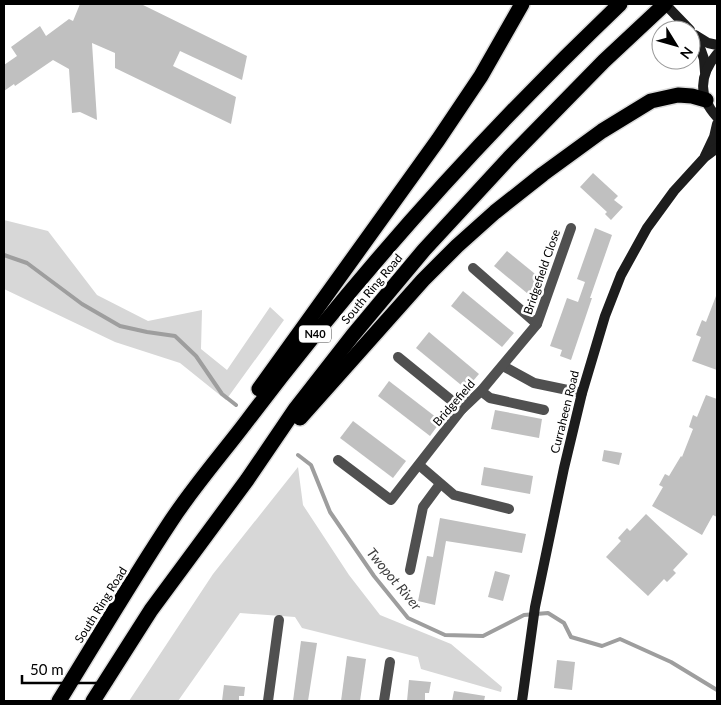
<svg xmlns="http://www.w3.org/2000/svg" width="721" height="705" font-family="Lato,sans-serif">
<rect width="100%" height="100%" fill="#fff"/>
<g fill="#d7d7d7">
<path d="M 4,220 L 48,231 L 97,295 L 148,321 L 202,310 L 201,349 L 227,370 L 270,307 L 284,320 L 226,400 L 180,363 L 115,342 L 4,289 Z"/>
<path d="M 298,467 L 303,505 L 349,575 L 380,615 L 451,644 L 502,687 L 501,692 L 421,669 L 418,657 L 302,628 L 295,617 L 240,613 L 178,701 L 129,701 L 213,574 Z"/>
</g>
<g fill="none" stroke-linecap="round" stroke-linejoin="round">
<g stroke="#9e9e9e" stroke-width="4">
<path d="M 4,255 L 27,263 L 82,304 L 120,326 L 147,332 L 175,336 L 196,356 L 222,394 L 236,405"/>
<path d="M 298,455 L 311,465 L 330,512 L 374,576 L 408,618 L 445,635 L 483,636 L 524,615 L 548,613 L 564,623 L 571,637 L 602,646 L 620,639 L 671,662 L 717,690"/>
</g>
</g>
<g fill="#c0c0c0">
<path d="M 80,4 L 141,4 L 247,56 L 242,80 L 180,51 L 173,66 L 236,97 L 231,124 L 115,68 L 115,53 L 92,43 L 97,120 L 80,112 L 72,113 L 69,69 L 53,60 L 15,86 L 14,84 L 4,91 L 4,65 L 17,56 L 11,47 L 40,26 L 46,36 L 69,19 L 73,21 Z"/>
<path d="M 593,173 L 618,196 L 614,200 L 623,207 L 611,220 L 605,214 L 607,212 L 580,187 Z"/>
<path d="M 595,228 L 612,235 L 590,298 L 592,298 L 571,360 L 560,356 L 562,350 L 550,346 L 567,298 L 578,302 L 585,282 L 577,279 Z"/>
<path d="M 507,251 L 545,282 L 533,298 L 494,266 Z"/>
<path d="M 463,291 L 514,333 L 502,347 L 451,306 Z"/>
<path d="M 716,296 L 717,296 L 717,370 L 692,361 L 701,337 L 696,335 L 702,320 L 706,322 Z"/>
<path d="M 429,332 L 479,374 L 466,389 L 416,348 Z"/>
<path d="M 389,381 L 441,421 L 430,436 L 378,396 Z"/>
<path d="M 706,395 L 717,399 L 717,517 L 713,515 L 702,535 L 652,506 L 663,487 L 659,485 L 665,474 L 669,476 L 681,456 L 682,457 L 693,429 L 689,427 L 693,415 L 697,417 Z"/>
<path d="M 495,410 L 542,419 L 539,438 L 491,429 Z"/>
<path d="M 353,421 L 406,461 L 393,478 L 340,438 Z"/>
<path d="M 604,450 L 622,453 L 619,465 L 602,461 Z"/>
<path d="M 484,467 L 533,476 L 530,494 L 481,485 Z"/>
<path d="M 646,514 L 688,554 L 673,570 L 676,573 L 667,582 L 664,579 L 648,596 L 606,557 L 621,541 L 618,538 L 627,528 L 630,531 Z"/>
<path d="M 440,518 L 526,534 L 522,553 L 446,541 L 435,605 L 418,601 L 427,556 L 433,557 Z"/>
<path d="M 495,571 L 510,575 L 503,601 L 488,597 Z"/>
<path d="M 301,641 L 317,643 L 308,701 L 293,701 Z"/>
<path d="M 347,656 L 366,659 L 360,701 L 341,701 Z"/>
<path d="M 557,660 L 575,662 L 572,690 L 554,688 Z"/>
<path d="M 409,680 L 431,682 L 429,693 L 425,693 L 425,701 L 407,701 Z"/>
<path d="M 224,685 L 245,687 L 244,696 L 239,696 L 239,701 L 222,701 Z"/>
<path d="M 454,691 L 485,696 L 484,701 L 452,701 Z"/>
</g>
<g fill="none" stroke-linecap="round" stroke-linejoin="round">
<defs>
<g id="highway">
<path d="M 259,389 L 438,140 L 481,76 L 522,4"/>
<path d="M 300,418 L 423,280 L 457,246 L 495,212 L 543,174 L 602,131 L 651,101 L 678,95 L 692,96 L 706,100"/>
<path d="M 59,701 C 96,641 132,580 171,521 C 194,486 222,454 247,421 C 360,272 485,133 620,4"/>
<path d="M 93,701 L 151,610 L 247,480 L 296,408 L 353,335 L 424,250 L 509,158 L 604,61 L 665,4"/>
</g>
</defs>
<use href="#highway" stroke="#dbdbdb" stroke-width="18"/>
<g stroke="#505050" stroke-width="10">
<path d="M 473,268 L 537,324"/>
<path d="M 398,357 L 462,409"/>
<path d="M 503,366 L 534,383 L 582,393"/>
<path d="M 481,391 L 490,398 L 544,410"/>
<path d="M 338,460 L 391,500 L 462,409 L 481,391 L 537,324 L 571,228"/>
<path d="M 419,465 L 454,495 L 509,509"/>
<path d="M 410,570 L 423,507 L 440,484"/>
<path d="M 268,701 L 279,620"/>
<path d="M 384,701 L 390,662"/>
</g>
<g stroke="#1d1d1d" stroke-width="10">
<path d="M 665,4 L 690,30"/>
<path d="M 695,35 L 708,43 L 717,45"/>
<path d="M 696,36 L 704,59 L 705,72"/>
<path d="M 717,54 C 699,75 698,97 717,117"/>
<path d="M 705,156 L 714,137 L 717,124"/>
<path d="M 522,701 L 535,607 L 564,468 L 582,393 L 605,316 L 621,275 L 647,228 L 674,191 L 705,157 L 717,148"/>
</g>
<use href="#highway" stroke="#000" stroke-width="15"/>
</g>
<g text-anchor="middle" stroke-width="5" stroke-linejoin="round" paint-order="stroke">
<rect fill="#fff" stroke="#4c4c4c" stroke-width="1" x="299" y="325.5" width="32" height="17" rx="4"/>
<g font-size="11" font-weight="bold" fill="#000">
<text x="315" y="338">N40</text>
</g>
<g font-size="12" fill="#000" stroke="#fff">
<text transform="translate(542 272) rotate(-71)" y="4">Bridgefield Close</text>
<text transform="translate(372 289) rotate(-50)" y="4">South Ring Road</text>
<text transform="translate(454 403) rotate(-49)" y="4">Bridgefield</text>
<text transform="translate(565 412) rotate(-76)" y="4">Curraheen Road</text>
<text transform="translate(101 605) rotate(-58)" y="4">South Ring Road</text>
</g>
<g font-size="14" font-style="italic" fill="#3f3f3f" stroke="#fff">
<text transform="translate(394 579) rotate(50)" y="5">Twopot River</text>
</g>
</g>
<rect width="721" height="705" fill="none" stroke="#000000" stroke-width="10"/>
<g transform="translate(676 45) rotate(127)"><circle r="24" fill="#ffffff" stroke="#999999"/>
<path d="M0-4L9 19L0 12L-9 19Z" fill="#000000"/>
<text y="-8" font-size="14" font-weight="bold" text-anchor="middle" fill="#000000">N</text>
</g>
<path d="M22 675v8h89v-8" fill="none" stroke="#000000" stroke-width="2.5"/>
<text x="30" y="675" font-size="15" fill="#000000" stroke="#ffffff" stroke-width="4" paint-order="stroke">50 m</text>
</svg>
